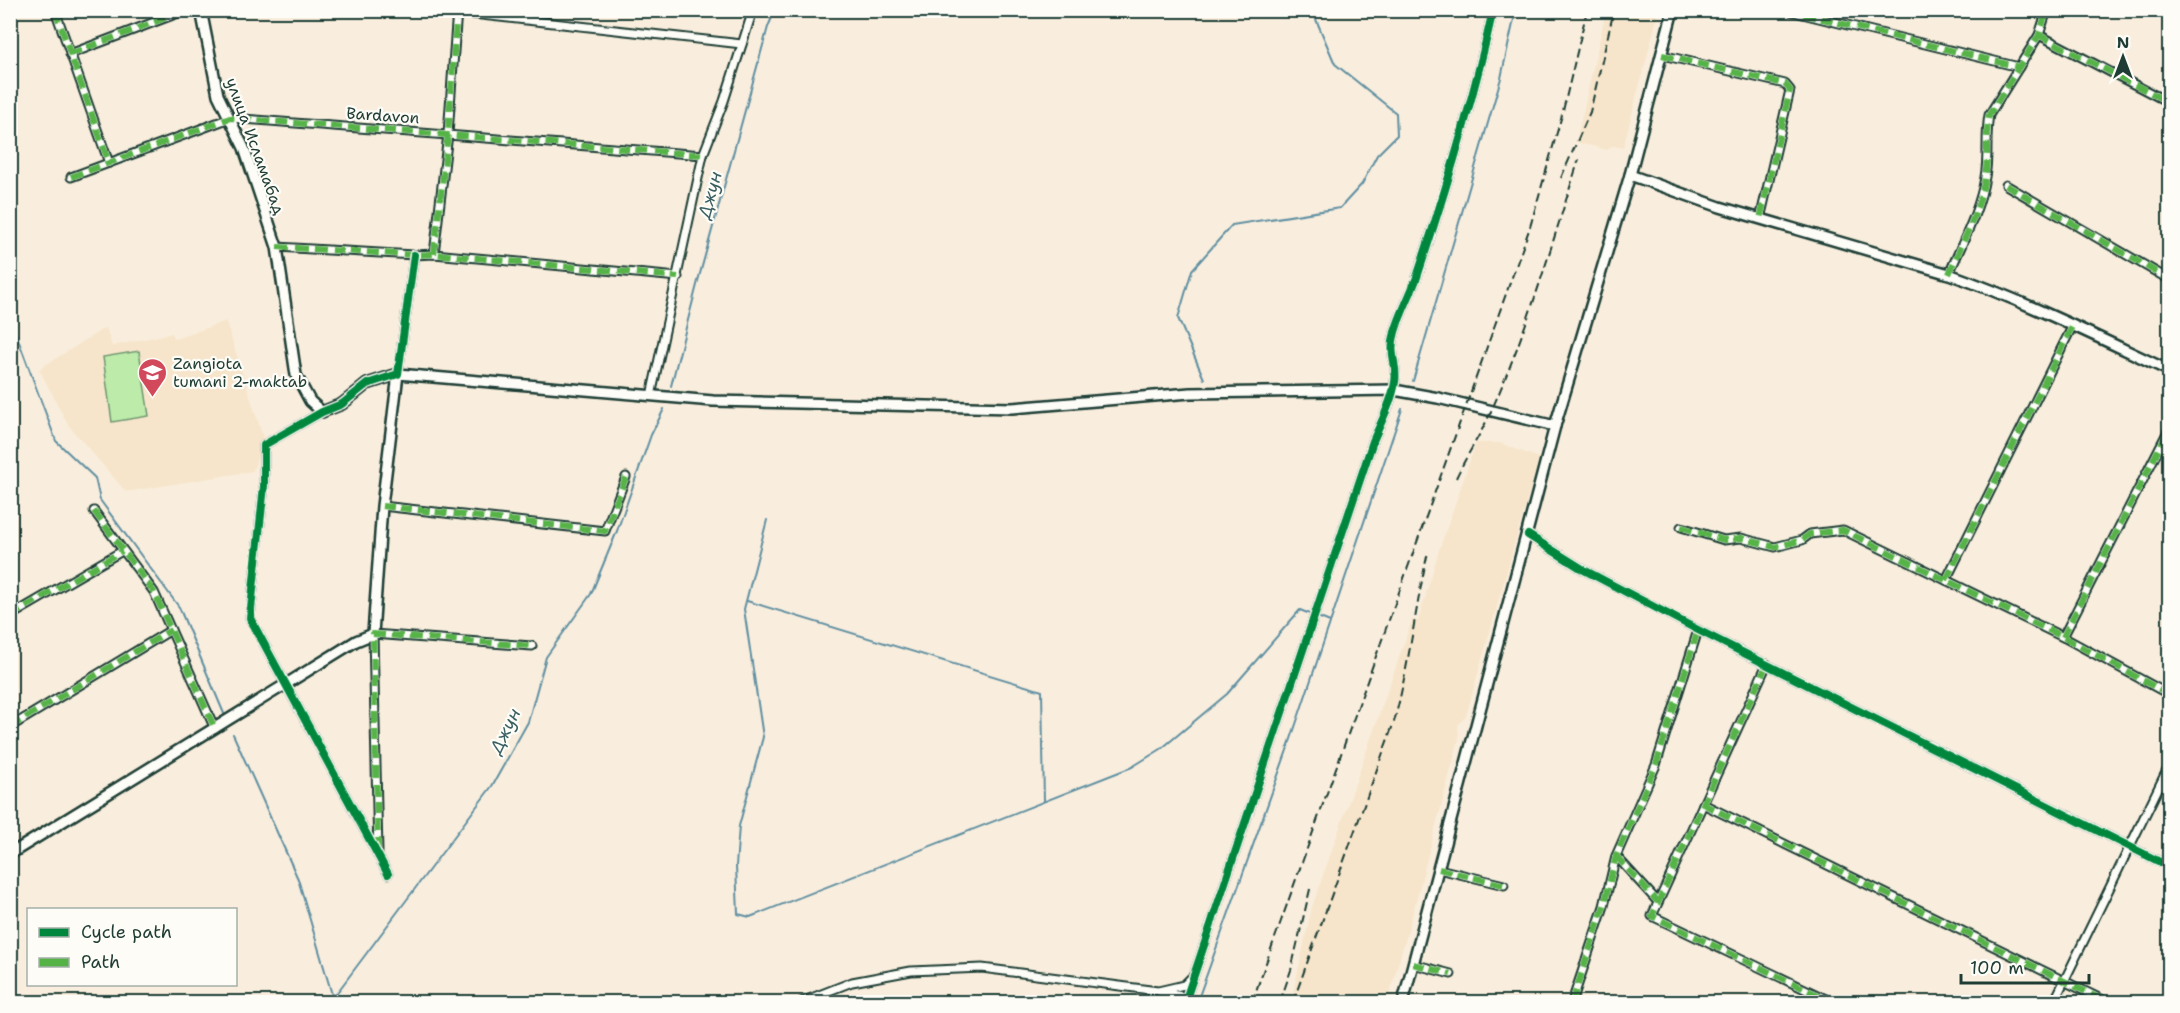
<svg xmlns="http://www.w3.org/2000/svg" width="2180" height="1013" font-family="'Shantell Sans',sans-serif">
<rect width="100%" height="100%" fill="#f9eedd"/>
<filter id="ink" filterUnits="userSpaceOnUse"><feTurbulence type="fractalNoise" baseFrequency=".0167" numOctaves="2"/><feDisplacementMap in="SourceGraphic" scale="12" xChannelSelector="R" yChannelSelector="G"/><feConvolveMatrix kernelMatrix="1 2 1 2 8 2 1 2 1" color-interpolation-filters="sRGB"/></filter>
<g filter="url(#ink)">
<g fill="#f6e5cb">
<path d="M 1606,11 L 1659,11 L 1623,148 L 1613,146 L 1607,150 L 1576,142 Z"/>
<path d="M 226,321 L 264,440 L 253,471 L 126,492 L 68,425 L 39,369 L 106,327 L 112,346 L 172,333 L 175,339 Z"/>
<path d="M 1476,443 L 1500,443 L 1539,458 L 1466,716 L 1458,725 L 1459,739 L 1408,931 L 1387,1002 L 1291,1002 L 1312,907 L 1412,620 L 1418,621 L 1438,553 Z"/>
</g>
<path fill="#bcebaa" stroke="#6e946f" stroke-width="1.5" d="M 139,351 L 149,416 L 112,422 L 103,357 Z"/>
<g fill="none" stroke-linecap="round" stroke-linejoin="round">
<g stroke="#608fa2" stroke-width="2">
<path d="M 10,314 L 15,331 L 56,441 L 95,478 L 100,500 L 179,607 L 225,716"/>
<path d="M 1204,379 L 1178,318 L 1192,270 L 1232,225 L 1340,208 L 1362,184 L 1377,155 L 1397,135 L 1396,113 L 1335,64 L 1312,10"/>
<path d="M 1413,381 L 1501,78 L 1516,10"/>
<path d="M 671,386 L 698,281 L 768,27 L 775,10"/>
<path d="M 767,520 L 744,609 L 763,737 L 739,826 L 736,866 L 738,914 L 750,917 L 1132,767 L 1161,749 L 1227,694 L 1300,610 L 1330,622"/>
<path d="M 747,601 L 1042,691 L 1044,801"/>
<path d="M 233,734 L 298,879 L 333,998"/>
<path d="M 330,1002 L 492,786 L 528,722 L 546,657 L 591,594 L 617,531 L 651,435 L 664,409"/>
<path d="M 1197,1002 L 1291,739 L 1402,409"/>
</g>
<defs>
<g id="street">
<path d="M 55,10 L 109,163"/>
<path d="M 436,10 L 742,44"/>
<path d="M 1786,10 L 2019,67"/>
<path d="M 2039,35 L 2170,103"/>
<path d="M 70,54 L 186,10"/>
<path d="M 1662,55 L 1785,84 L 1790,90 L 1760,219"/>
<path d="M 71,177 L 230,118 L 703,155"/>
<path d="M 2006,185 L 2170,280"/>
<path d="M 277,247 L 414,255 L 434,254 L 678,277"/>
<path d="M 434,254 L 448,134 L 457,10"/>
<path d="M 1949,274 C 1962,243 1980,210 1985,177 C 1989,156 1985,136 1989,115 L 2039,35 L 2047,10"/>
<path d="M 398,374 L 414,255"/>
<path d="M 651,396 L 703,155 L 724,101 L 753,10"/>
<path d="M 322,412 L 264,445 L 264,486 L 250,618 L 388,874"/>
<path d="M 382,506 L 605,531 L 626,477"/>
<path d="M 94,511 L 154,592 L 215,729"/>
<path d="M 1681,527 L 1724,540 L 1741,538 L 1775,547 L 1802,540 L 1810,534 L 1843,530 L 2063,637 L 2170,695"/>
<path d="M 1528,535 L 1584,570 L 1698,630 L 2170,867"/>
<path d="M 1946,580 L 2073,325"/>
<path d="M 10,616 L 122,551"/>
<path d="M 2063,637 L 2170,427"/>
<path d="M 1767,664 L 1652,916 L 1832,1002"/>
<path d="M 10,727 L 171,630"/>
<path d="M 1703,804 L 2107,1002"/>
<path d="M 378,853 L 373,634 L 532,646"/>
<path d="M 1616,856 L 1658,902"/>
<path d="M 1439,869 L 1504,885"/>
<path d="M 1413,964 L 1451,974"/>
<path d="M 1160,992 L 1187,997"/>
<path d="M 801,1002 L 852,982 L 911,971 L 982,968 L 1158,991 L 1184,985 L 1193,976"/>
<path d="M 1185,1002 L 1373,441 C 1381,422 1392,402 1395,382 C 1398,364 1388,355 1395,332 C 1400,314 1410,296 1417,277 C 1446,190 1473,101 1493,10"/>
<path d="M 1572,1002 L 1604,906 L 1616,856 L 1656,765 L 1698,630"/>
<path d="M 2054,1002 L 2170,764"/>
</g>
<g id="secondary">
<path d="M 201,10 L 218,95 L 244,148 L 277,247 L 296,375 L 310,401 L 322,412 L 342,404 L 367,384 L 398,374 L 713,401 L 1012,408 L 1190,393 L 1394,390 L 1438,398 L 1555,426"/>
<path d="M 1630,175 L 1720,207 L 1949,274 C 2025,301 2097,337 2170,371"/>
<path d="M 10,854 L 356,641 L 373,634 L 382,506 L 398,374"/>
<path d="M 1403,1002 L 1555,426 L 1630,175 L 1673,10"/>
</g>
</defs>
<use href="#street" stroke="#1f3d34" stroke-width="11"/>
<use href="#secondary" stroke="#1f3d34" stroke-width="14"/>
<use href="#street" stroke="#fdfcf7" stroke-width="7"/>
<use href="#secondary" stroke="#fdfcf7" stroke-width="9"/>
<g stroke="#1f3d34" stroke-width="2" stroke-dasharray="9 4.5" stroke-linecap="butt">
<path d="M 1561,178 L 1590,112 L 1614,10"/>
<path d="M 1456,478 C 1467,454 1482,433 1492,409 C 1528,329 1552,243 1579,159"/>
<path d="M 1252,1002 L 1530,227 L 1562,115 L 1587,10"/>
<path d="M 1280,1002 L 1291,970 L 1311,885"/>
<path d="M 1293,1002 L 1394,722 C 1409,666 1415,609 1428,552"/>
</g>
<g stroke="#55b346" stroke-width="6" stroke-dasharray="12 6" stroke-linecap="butt">
<path d="M 55,10 L 109,163"/>
<path d="M 1786,10 L 2019,67"/>
<path d="M 2039,35 L 2170,103"/>
<path d="M 70,54 L 186,10"/>
<path d="M 1662,55 L 1785,84 L 1790,90 L 1760,219"/>
<path d="M 71,177 L 230,118 L 703,155"/>
<path d="M 2006,185 L 2170,280"/>
<path d="M 277,247 L 414,255 L 434,254 L 678,277"/>
<path d="M 434,254 L 448,134 L 457,10"/>
<path d="M 1949,274 C 1962,243 1980,210 1985,177 C 1989,156 1985,136 1989,115 L 2039,35 L 2047,10"/>
<path d="M 382,506 L 605,531 L 626,477"/>
<path d="M 94,511 L 154,592 L 215,729"/>
<path d="M 1681,527 L 1724,540 L 1741,538 L 1775,547 L 1802,540 L 1810,534 L 1843,530 L 2063,637 L 2170,695"/>
<path d="M 1946,580 L 2073,325"/>
<path d="M 10,616 L 122,551"/>
<path d="M 2063,637 L 2170,427"/>
<path d="M 1767,664 L 1652,916 L 1832,1002"/>
<path d="M 10,727 L 171,630"/>
<path d="M 1703,804 L 2107,1002"/>
<path d="M 378,850 L 373,634 L 532,646"/>
<path d="M 1616,856 L 1658,902"/>
<path d="M 1439,869 L 1504,885"/>
<path d="M 1413,964 L 1451,974"/>
<path d="M 1572,1002 L 1604,906 L 1616,856 L 1656,765 L 1698,630"/>
</g>
<defs>
<g id="cycleway">
<path d="M 1528,535 L 1584,570 L 1698,630 L 2170,867"/>
<path d="M 388,874 L 250,618 L 264,486 L 264,445 L 322,412 L 342,404 L 367,384 L 398,374 L 414,255"/>
<path d="M 1185,1002 L 1373,441 C 1381,422 1392,402 1395,382 C 1398,364 1388,355 1395,332 C 1400,314 1410,296 1417,277 C 1446,190 1473,101 1493,10"/>
</g>
</defs>
<use href="#cycleway" stroke="#fdfcf7" stroke-width="11"/>
<use href="#cycleway" stroke="#00873e" stroke-width="8"/>
</g>
</g>
<defs>
<symbol id="school-pin" viewBox="-11 -11 22 30"><path d="M0 17L-7.5 6A9.5 9.5 0 1 1 7.5 6Z" fill="#d1495b" stroke="#fdfcf7"/><path d="M0-5L7-2L0 1L-7-2ZM-4 1L0 2.5L4 1V4Q0 6-4 4Z" fill="#fff"/></symbol>
</defs>
<g fill-rule="evenodd">
<use href="#school-pin" x="136" y="356" width="33" height="45"/>
</g>
<g text-anchor="middle" stroke-width="4.5" stroke-linejoin="round" paint-order="stroke">
<g font-size="16" fill="#1f3d34" stroke="#fdfcf7">
<text transform="translate(383 115) rotate(4)" y="6">Bardavon</text>
<text transform="translate(256 146) rotate(70)" y="6">улица Исламабад</text>
</g>
<g font-size="16" fill="#1f3d34" stroke="#fdfcf7" text-anchor="start">
<text x="173" y="369">Zangiota<tspan x="173" dy="18">tumani 2-maktab</tspan></text>
</g>
<g font-size="18" font-style="italic" fill="#3a5f62" stroke="#fdfcf7">
<text transform="translate(710 195) rotate(-75)" y="6">Джун</text>
<text transform="translate(505 731) rotate(-64)" y="6">Джун</text>
</g>
</g>
<rect width="2180" height="1013" fill="none" stroke="#fdfcf7" stroke-width="36"/>
<rect x="18" y="18" width="2144" height="977" fill="none" stroke="#1f3d34" stroke-width="2" filter="url(#ink)"/>
<rect x="27" y="908" width="210" height="78" fill="#fdfcf7" stroke="#a4b0a9" stroke-width="1.5"/>
<rect x="39" y="928" width="30" height="9" fill="#00873e" stroke="#a4b0a9" stroke-width="1.5"/>
<text x="81" y="938" font-size="18" fill="#1f3d34">Cycle path</text>
<rect x="39" y="958" width="30" height="9" fill="#55b346" stroke="#a4b0a9" stroke-width="1.5"/>
<text x="81" y="968" font-size="18" fill="#1f3d34">Path</text>
<g transform="translate(2123 57)" stroke="#fdfcf7" stroke-width="4.5" paint-order="stroke">
<path d="M0-4.5L10 22L0 15L-10 22Z" fill="#1f3d34"/>
<text y="-9" font-size="16" font-weight="bold" text-anchor="middle" fill="#1f3d34">N</text>
</g>
<path d="M1961 974v9h128v-9" fill="none" stroke="#1f3d34" stroke-width="3"/>
<text x="1970" y="974" font-size="18" fill="#1f3d34" stroke="#fdfcf7" stroke-width="4.5" paint-order="stroke">100 m</text>
</svg>
